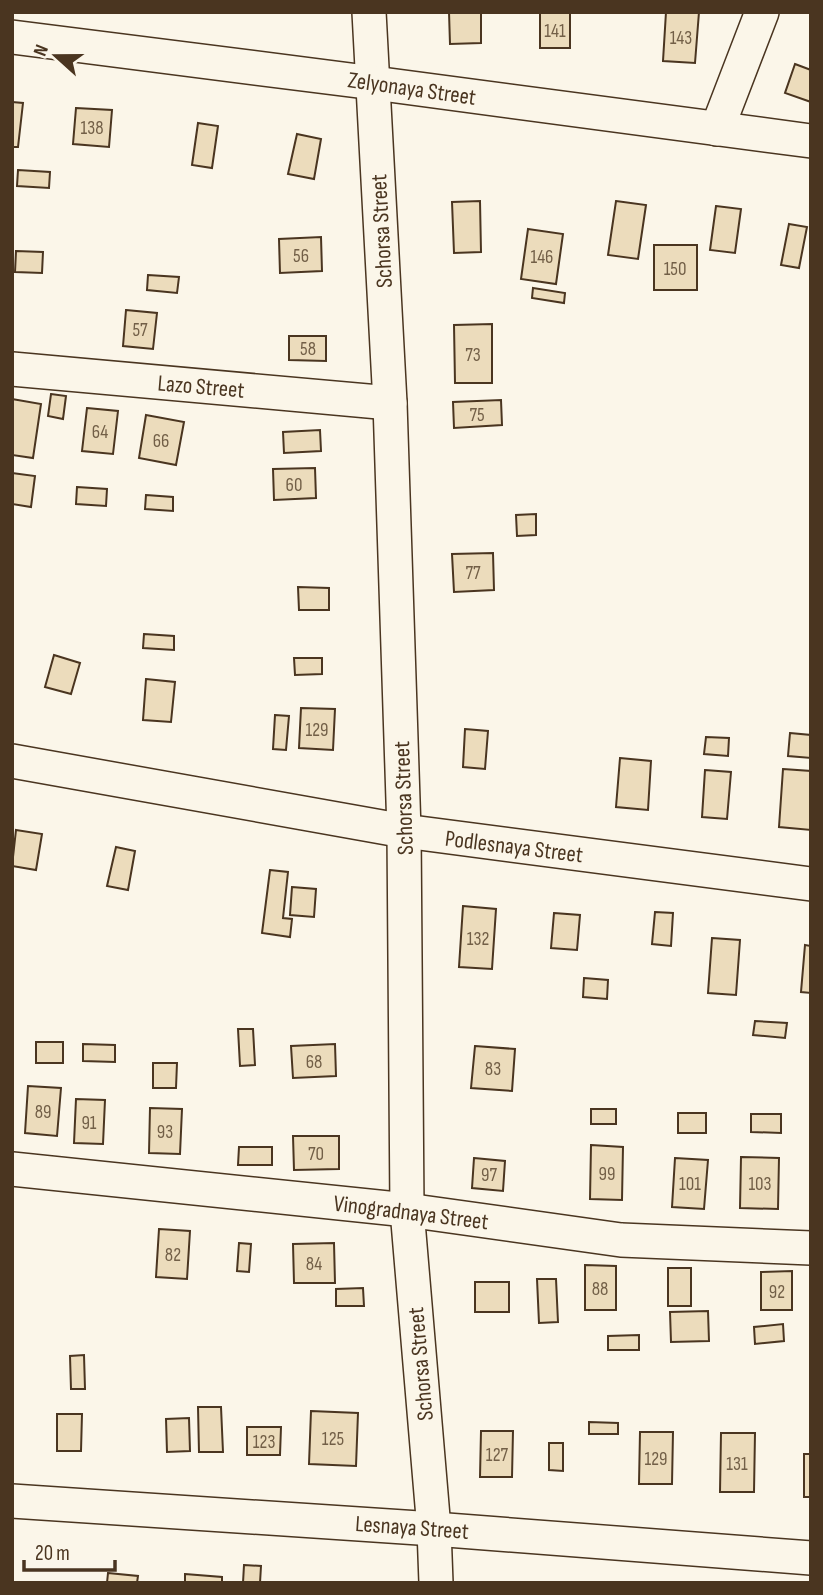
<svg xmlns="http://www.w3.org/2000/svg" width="823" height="1595" font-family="'Sofia Sans Condensed',sans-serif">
<rect width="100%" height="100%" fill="#fbf6e9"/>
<g fill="#ecdcbc" stroke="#4a3520" stroke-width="2">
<path d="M 449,12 L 481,12 L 481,43 L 450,44 Z"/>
<path d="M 666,12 L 699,12 L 695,63 L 663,61 Z"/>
<rect x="540" y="13" width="30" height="35"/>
<path d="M 795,64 L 811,70 L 811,102 L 785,93 Z"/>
<path d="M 12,102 L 23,103 L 18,147 L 12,147 Z"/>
<path d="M 76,108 L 112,110 L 109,147 L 73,144 Z"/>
<path d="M 198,123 L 218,126 L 212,168 L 192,165 Z"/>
<path d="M 297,134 L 321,139 L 314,179 L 288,174 Z"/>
<path d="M 18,170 L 50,172 L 49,188 L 17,186 Z"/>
<path d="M 480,201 L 481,252 L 454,253 L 452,202 Z"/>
<path d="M 616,201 L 646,205 L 638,259 L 608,255 Z"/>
<path d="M 716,206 L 741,209 L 735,253 L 710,250 Z"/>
<path d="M 789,224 L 807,227 L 799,268 L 781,265 Z"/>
<path d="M 528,229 L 563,234 L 556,284 L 521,279 Z"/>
<path d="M 321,237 L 322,271 L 280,273 L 279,239 Z"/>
<rect x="654" y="245" width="43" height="45"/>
<path d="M 16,251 L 43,252 L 42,273 L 15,272 Z"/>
<path d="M 148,275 L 179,277 L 177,293 L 147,290 Z"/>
<path d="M 533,288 L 565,293 L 564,303 L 532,298 Z"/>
<path d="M 126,310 L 157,313 L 153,349 L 123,346 Z"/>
<path d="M 492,324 L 492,383 L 455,383 L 454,325 Z"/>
<path d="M 289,336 L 326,336 L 326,361 L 289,360 Z"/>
<path d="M 51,394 L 66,396 L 63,419 L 48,416 Z"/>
<path d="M 12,399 L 41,404 L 33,458 L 12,455 Z"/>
<path d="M 501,400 L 502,425 L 454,428 L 453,402 Z"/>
<path d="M 87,408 L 118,411 L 113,454 L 82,451 Z"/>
<path d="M 146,415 L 184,422 L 176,465 L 139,458 Z"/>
<path d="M 320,430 L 321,451 L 284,453 L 283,432 Z"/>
<path d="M 315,468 L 316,498 L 274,500 L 273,469 Z"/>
<path d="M 12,473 L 35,476 L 31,507 L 12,504 Z"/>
<path d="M 77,487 L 107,489 L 106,506 L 76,504 Z"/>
<path d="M 146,495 L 173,497 L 173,511 L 145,509 Z"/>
<path d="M 536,514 L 536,535 L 517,536 L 516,515 Z"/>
<path d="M 493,553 L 494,590 L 454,592 L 452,554 Z"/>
<path d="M 298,587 L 329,588 L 329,610 L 299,610 Z"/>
<path d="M 144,634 L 174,636 L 174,650 L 143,648 Z"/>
<path d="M 54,655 L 80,663 L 71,694 L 45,687 Z"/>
<path d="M 294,658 L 322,658 L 322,674 L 295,675 Z"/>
<path d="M 146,679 L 175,682 L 171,722 L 143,720 Z"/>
<path d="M 301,708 L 335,709 L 333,750 L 299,748 Z"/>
<path d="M 275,715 L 289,716 L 286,750 L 273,749 Z"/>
<path d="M 465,729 L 488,731 L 485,769 L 463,767 Z"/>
<path d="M 790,733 L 811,735 L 811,758 L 788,756 Z"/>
<path d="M 706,737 L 729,738 L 728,756 L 704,754 Z"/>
<path d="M 620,758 L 651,761 L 648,810 L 616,807 Z"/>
<path d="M 783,769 L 811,771 L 811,830 L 779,827 Z"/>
<path d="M 705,770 L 731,772 L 727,819 L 702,817 Z"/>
<path d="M 16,830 L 42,834 L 36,870 L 12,866 Z"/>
<path d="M 116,847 L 135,851 L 128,890 L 107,886 Z"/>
<path d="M 270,870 L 288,872 L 283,918 L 292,919 L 290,937 L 262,933 Z"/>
<path d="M 292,887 L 316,889 L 314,917 L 290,915 Z"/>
<path d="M 463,906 L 496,909 L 492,969 L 459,967 Z"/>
<path d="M 655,912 L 673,913 L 671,946 L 652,944 Z"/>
<path d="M 554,913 L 580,915 L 577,950 L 551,948 Z"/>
<path d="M 712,938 L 740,940 L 736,995 L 708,993 Z"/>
<path d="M 805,945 L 811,946 L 811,993 L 801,992 Z"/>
<path d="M 584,978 L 608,980 L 607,999 L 583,997 Z"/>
<path d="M 755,1021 L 787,1023 L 785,1038 L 753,1035 Z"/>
<path d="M 238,1029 L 253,1029 L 255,1065 L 240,1066 Z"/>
<rect x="36" y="1042" width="27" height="21"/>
<path d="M 83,1044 L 115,1045 L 115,1062 L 83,1061 Z"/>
<path d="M 335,1044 L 336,1076 L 293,1078 L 291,1046 Z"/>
<path d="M 475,1046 L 515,1049 L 512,1091 L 471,1088 Z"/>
<path d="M 153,1063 L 177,1063 L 176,1088 L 153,1088 Z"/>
<path d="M 28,1086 L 61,1088 L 57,1136 L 25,1133 Z"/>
<path d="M 76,1099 L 105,1100 L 103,1144 L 74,1143 Z"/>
<path d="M 150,1108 L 182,1109 L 180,1154 L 149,1153 Z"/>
<rect x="591" y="1109" width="25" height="15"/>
<rect x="678" y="1113" width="28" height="20"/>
<path d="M 751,1114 L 781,1114 L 781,1133 L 751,1132 Z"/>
<path d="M 293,1136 L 339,1136 L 339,1169 L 294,1170 Z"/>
<path d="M 591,1145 L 623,1147 L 622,1200 L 590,1199 Z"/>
<path d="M 239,1147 L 272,1147 L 272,1165 L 238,1165 Z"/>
<path d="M 741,1157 L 779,1158 L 778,1209 L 740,1208 Z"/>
<path d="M 474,1158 L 505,1161 L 503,1191 L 472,1188 Z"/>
<path d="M 675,1158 L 708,1160 L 704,1209 L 672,1207 Z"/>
<path d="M 159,1229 L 190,1231 L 187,1279 L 156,1277 Z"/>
<path d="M 239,1243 L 251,1244 L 249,1272 L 237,1271 Z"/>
<path d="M 334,1243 L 335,1283 L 294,1283 L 293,1244 Z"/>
<path d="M 585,1265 L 616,1266 L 616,1310 L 585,1310 Z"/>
<rect x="668" y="1268" width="23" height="38"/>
<path d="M 792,1271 L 792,1310 L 761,1310 L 761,1272 Z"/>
<path d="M 537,1279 L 556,1279 L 558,1322 L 539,1323 Z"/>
<rect x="475" y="1282" width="34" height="30"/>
<path d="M 363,1288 L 364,1306 L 336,1306 L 336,1289 Z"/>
<path d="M 708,1311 L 709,1341 L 671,1342 L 670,1312 Z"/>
<path d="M 783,1324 L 784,1341 L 755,1344 L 754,1327 Z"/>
<path d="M 639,1335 L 639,1350 L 608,1350 L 608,1336 Z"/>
<path d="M 84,1355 L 85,1389 L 71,1389 L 70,1356 Z"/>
<path d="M 198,1407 L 221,1407 L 223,1452 L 199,1452 Z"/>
<path d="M 311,1411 L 358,1413 L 356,1466 L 309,1464 Z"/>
<path d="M 57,1414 L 82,1414 L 81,1451 L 57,1451 Z"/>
<path d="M 189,1418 L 190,1451 L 167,1452 L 166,1419 Z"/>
<path d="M 589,1422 L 618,1423 L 618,1434 L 589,1434 Z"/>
<path d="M 247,1427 L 281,1427 L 280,1455 L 247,1455 Z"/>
<path d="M 481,1431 L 513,1431 L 512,1477 L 480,1477 Z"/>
<path d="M 640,1432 L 673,1432 L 672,1484 L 639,1484 Z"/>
<path d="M 721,1433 L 755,1433 L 754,1492 L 720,1492 Z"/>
<path d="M 549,1443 L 563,1443 L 563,1471 L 549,1470 Z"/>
<rect x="804" y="1454" width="7" height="43"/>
<path d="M 244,1565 L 261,1566 L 260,1583 L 243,1583 Z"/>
<path d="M 108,1573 L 138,1576 L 137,1583 L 107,1583 Z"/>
<path d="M 185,1574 L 222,1577 L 222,1583 L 185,1583 Z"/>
</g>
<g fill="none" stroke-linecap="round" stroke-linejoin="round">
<defs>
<g id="minor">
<path d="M 369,12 L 390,403 L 404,831 L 407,1210 L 434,1529 L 436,1583"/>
<path d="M 12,37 L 374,83 L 811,141"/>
<path d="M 717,129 L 762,12"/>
<path d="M 12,369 L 390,403"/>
<path d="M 12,761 L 404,831 L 811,884"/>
<path d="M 12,1169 L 407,1210 L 621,1240 L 811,1248"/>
<path d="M 12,1501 L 434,1529 L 811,1558"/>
</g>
</defs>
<use href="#minor" stroke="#4a3520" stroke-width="36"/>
<use href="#minor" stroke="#fbf6e9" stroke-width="33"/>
</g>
<g text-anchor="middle" stroke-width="5" stroke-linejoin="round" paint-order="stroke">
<g font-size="19" fill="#725f47">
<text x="555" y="37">141</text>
<text x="681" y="44">143</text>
<text x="92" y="134">138</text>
<text x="301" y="262">56</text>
<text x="542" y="263">146</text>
<text x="675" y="275">150</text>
<text x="140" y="336">57</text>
<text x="308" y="355">58</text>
<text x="473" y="361">73</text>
<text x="477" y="421">75</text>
<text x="100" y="438">64</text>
<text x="161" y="447">66</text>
<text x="294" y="491">60</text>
<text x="473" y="579">77</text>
<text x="317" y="736">129</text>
<text x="478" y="945">132</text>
<text x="314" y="1068">68</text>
<text x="493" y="1075">83</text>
<text x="43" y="1118">89</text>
<text x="89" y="1129">91</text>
<text x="165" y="1138">93</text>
<text x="316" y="1160">70</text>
<text x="607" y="1180">99</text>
<text x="489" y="1181">97</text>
<text x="690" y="1190">101</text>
<text x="760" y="1190">103</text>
<text x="173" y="1261">82</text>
<text x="314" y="1270">84</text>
<text x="600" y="1295">88</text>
<text x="777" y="1298">92</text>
<text x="333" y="1445">125</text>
<text x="264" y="1448">123</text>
<text x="497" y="1461">127</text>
<text x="656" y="1465">129</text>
<text x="737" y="1470">131</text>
</g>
<g font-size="23" fill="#4a3520" stroke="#fbf6e9">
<text transform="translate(412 88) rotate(8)" y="8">Zelyonaya Street</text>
<text transform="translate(381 231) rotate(-93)" y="8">Schorsa Street</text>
<text transform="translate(201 386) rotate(5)" y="8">Lazo Street</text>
<text transform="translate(403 798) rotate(-92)" y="8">Schorsa Street</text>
<text transform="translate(514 846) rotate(7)" y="8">Podlesnaya Street</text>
<text transform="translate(411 1212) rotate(7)" y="8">Vinogradnaya Street</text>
<text transform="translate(420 1364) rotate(-95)" y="8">Schorsa Street</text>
<text transform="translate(412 1527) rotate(4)" y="8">Lesnaya Street</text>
</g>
</g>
<rect width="823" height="1595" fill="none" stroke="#4a3520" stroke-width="28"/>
<g transform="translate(56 56) rotate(291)" stroke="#fbf6e9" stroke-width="5" paint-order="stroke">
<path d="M0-5L12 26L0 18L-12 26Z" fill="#4a3520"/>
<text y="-10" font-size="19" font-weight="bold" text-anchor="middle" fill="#4a3520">N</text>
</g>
<path d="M24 1560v10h91v-10" fill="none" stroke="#4a3520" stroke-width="3.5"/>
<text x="35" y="1560" font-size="21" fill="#4a3520" stroke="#fbf6e9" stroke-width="5" paint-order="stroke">20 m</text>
</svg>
